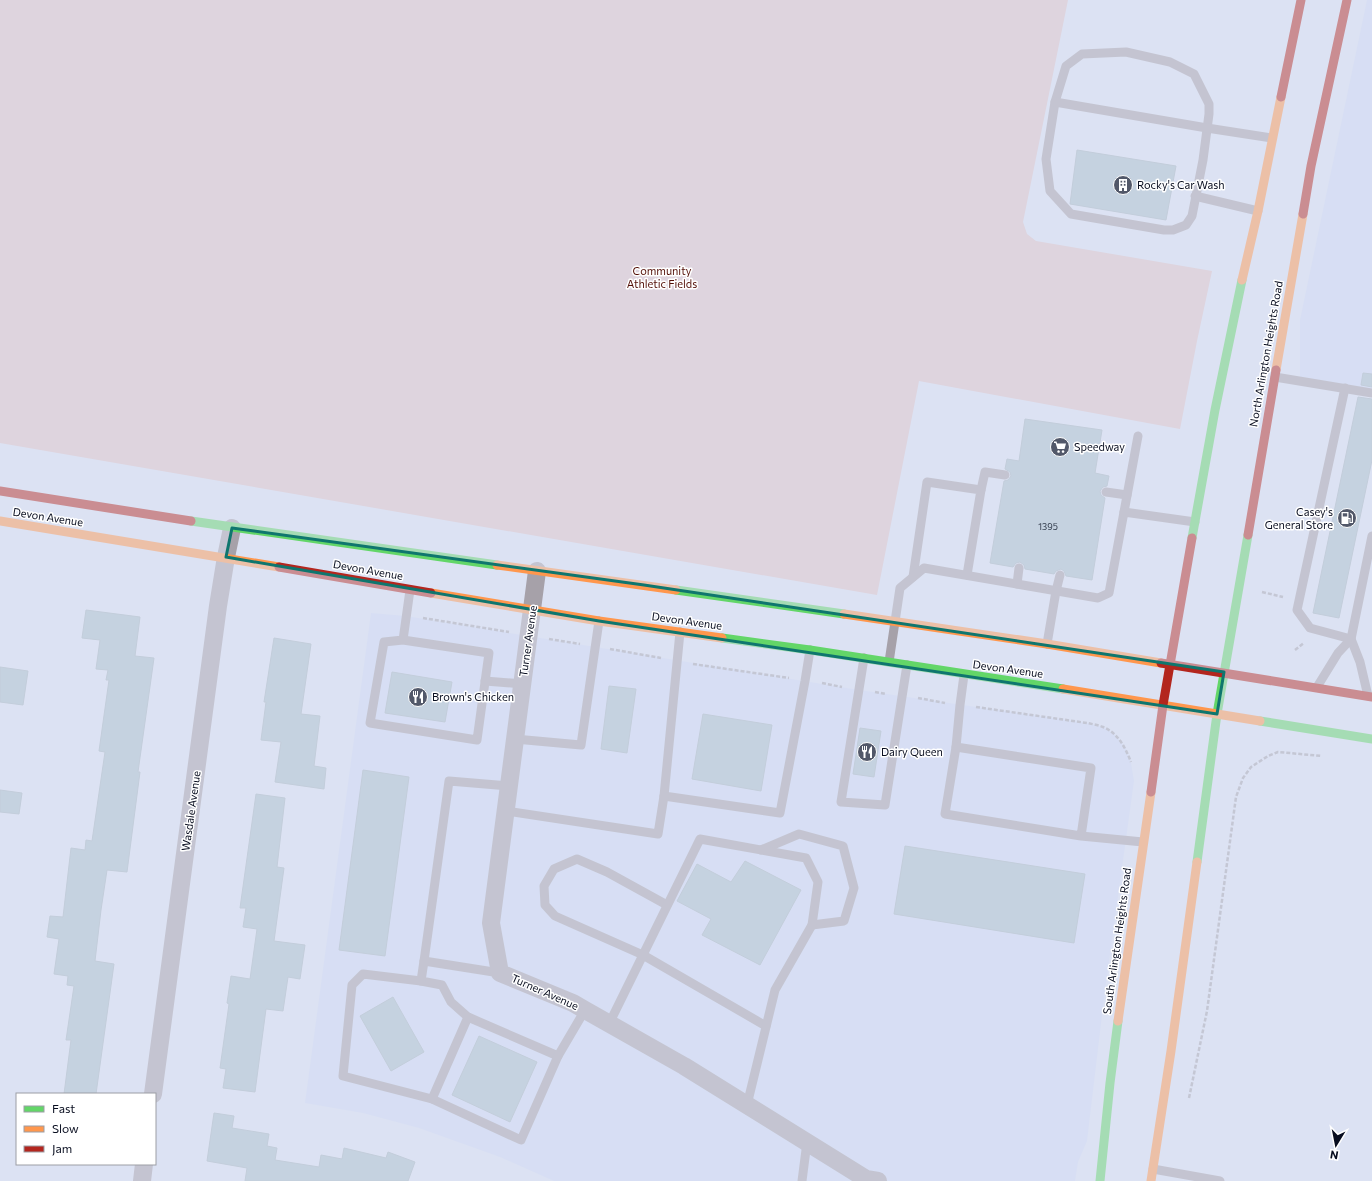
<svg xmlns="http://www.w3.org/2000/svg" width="1372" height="1181" font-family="Commissioner,sans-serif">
<rect width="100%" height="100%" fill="#dce2f3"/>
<g fill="#d0daf5">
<path d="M 1367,0 L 1372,0 L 1372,393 L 1300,380 L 1300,320 Z"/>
<path d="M 371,613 L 406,616 L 859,690 L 1087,723 L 1103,727 L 1114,734 L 1125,747 L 1131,763 L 1134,781 L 1105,990 L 1087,1141 L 1078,1162 L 1075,1181 L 554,1181 L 500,1157 L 419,1128 L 363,1113 L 305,1103 Z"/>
</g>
<path fill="#dfc3c5" d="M 0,0 L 1068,0 L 1023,222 L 1027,234 L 1036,241 L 1212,271 L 1197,341 L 1180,429 L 919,381 L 877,595 L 0,443 Z"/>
<g fill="#a9bfca" stroke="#a3b4be">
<path d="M 1077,150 L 1176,166 L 1166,220 L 1070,204 Z"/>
<path d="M 1363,373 L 1372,374 L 1372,387 L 1361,385 Z"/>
<path d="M 1358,397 L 1372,399 L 1372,460 L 1339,618 L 1313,613 Z"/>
<path d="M 1025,419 L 1102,430 L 1095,473 L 1109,476 L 1107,486 L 1103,487 L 1100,491 L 1101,495 L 1105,498 L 1092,580 L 1066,576 L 1064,571 L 1061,569 L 1056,571 L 1054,574 L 1025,569 L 1024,565 L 1020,562 L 1016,563 L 1013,567 L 990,563 L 1004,481 L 1008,480 L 1011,476 L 1010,472 L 1005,469 L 1007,459 L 1019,461 Z"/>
<path d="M 86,610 L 140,617 L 135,656 L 154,658 L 138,772 L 140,772 L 127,872 L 107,870 L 101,910 L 95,961 L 114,964 L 96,1094 L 64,1094 L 71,1040 L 66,1040 L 74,986 L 67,985 L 68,976 L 54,974 L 59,939 L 47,937 L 50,916 L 63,917 L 71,848 L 85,850 L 86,840 L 92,841 L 105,752 L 99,751 L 109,680 L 106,680 L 108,670 L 96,669 L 100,640 L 82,638 Z"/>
<path d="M 274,638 L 311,644 L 301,714 L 320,716 L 314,766 L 326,768 L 324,789 L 275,782 L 281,742 L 261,740 L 266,702 L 264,702 Z"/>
<path d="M 0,667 L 28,671 L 23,705 L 0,702 Z"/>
<path d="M 392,672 L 452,682 L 445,722 L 385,713 Z"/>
<path d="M 609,686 L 636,689 L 627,753 L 601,749 Z"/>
<path d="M 703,714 L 772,725 L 761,791 L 692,779 Z"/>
<path d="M 860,728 L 881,731 L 874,777 L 853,774 Z"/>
<path d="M 363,770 L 409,777 L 385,956 L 339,950 Z"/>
<path d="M 0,790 L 22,793 L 19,814 L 0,812 Z"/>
<path d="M 256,794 L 285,798 L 277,867 L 284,868 L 274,941 L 305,945 L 300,979 L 288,977 L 283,1011 L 266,1009 L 255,1092 L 223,1088 L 226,1069 L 220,1068 L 229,1004 L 227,1003 L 231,976 L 250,979 L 257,929 L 243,927 L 246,908 L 240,908 Z"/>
<path d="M 905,846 L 1085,874 L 1074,943 L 894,914 Z"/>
<path d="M 745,861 L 801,890 L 760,965 L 702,935 L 711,919 L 677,901 L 697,864 L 731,882 Z"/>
<path d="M 393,997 L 424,1052 L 391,1071 L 360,1016 Z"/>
<path d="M 479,1036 L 537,1062 L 510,1122 L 452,1095 Z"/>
<path d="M 214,1113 L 234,1116 L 232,1128 L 269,1134 L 267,1146 L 277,1148 L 275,1160 L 319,1167 L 321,1155 L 342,1159 L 344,1148 L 386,1158 L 388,1152 L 415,1162 L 408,1181 L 245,1181 L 247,1168 L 207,1161 Z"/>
</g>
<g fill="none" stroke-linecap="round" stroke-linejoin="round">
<g stroke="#a7a6b0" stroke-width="2.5" stroke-dasharray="4 2" stroke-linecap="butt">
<path d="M 1262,592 L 1283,597"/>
<path d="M 423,618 L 509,632"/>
<path d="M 549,639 L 580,644"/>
<path d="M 610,649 L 661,658"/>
<path d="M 1295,650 L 1304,643"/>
<path d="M 693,664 L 789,678"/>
<path d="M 822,683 L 842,687"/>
<path d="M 875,692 L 886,694"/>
<path d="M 918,698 L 945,703"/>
<path d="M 976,707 L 1087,723 C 1092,724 1098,725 1103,727 C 1118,733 1125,747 1131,762"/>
<path d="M 1189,1098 L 1207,1011 L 1236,797 L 1243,778 L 1251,767 L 1268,756 L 1278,752 L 1322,756"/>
</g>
<g stroke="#a6a1a9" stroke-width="9">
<path d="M 1126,52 L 1170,62 L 1194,74 L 1209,104 L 1209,114 L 1203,160 L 1192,216 L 1186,225 L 1173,230 L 1164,230 L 1071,214 L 1050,191 L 1046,159 L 1055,102 L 1066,66 L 1082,54 Z"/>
<path d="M 1055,102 L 1207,128 L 1272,138"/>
<path d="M 1195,196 L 1258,211"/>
<path d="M 1275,377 L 1372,393"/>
<path d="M 1345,388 L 1297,610 L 1310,628 L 1351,639"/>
<path d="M 981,490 L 985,472 L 1005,475"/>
<path d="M 1106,492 L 1127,495"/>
<path d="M 1124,512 L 1138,436"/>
<path d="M 913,577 L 927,482 L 981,490 L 967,575"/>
<path d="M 1017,584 L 1019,568"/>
<path d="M 680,632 L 664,796 L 780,813 L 805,681 L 810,650"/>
<path d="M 1351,639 L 1360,662 L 1368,696"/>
<path d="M 403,640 L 384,642 L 370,723 L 477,740 L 489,653 L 403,640 L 410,590"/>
<path d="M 1047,644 L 1056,591 L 1060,575"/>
<path d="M 864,658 L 841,802 L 885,805 L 907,665"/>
<path d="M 889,662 L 900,588 L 924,568 L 1098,598 L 1109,593 L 1124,512 L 1195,522"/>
<path d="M 485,681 L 523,684"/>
<path d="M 1317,687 L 1338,653 L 1351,639 L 1372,536"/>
<path d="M 515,739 L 581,745 L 599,621"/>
<path d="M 956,747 L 960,705 L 964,675"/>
<path d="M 506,811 L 658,834 L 664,796"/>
<path d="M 1081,836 L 1091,768 L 956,747 L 945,814 L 1081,836 L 1143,842"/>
<path d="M 761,850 L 799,834 L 843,846 L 854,888 L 844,921 L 812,925"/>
<path d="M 667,905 L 607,872 L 577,859 L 554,869 L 544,886 L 545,905 L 555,916 L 643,955 L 766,1026"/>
<path d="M 424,961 L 421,981 L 442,985 L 451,1002 L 468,1017 L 558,1056 L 585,1010"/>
<path d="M 500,973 L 424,961 L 449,781 L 509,786"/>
<path d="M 421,981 L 363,974 L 352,985 L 343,1076 L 432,1099 L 521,1140 L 558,1056"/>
<path d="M 609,1024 L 700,839 L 806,858 L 818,882 L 812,925 L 775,990 L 747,1105"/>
<path d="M 432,1099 L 468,1017"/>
<path d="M 1153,1169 L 1220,1181"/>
<path d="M 802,1181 L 807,1142"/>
</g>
<g stroke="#a6a1a9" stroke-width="18">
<path d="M 537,571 L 491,923 L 500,973 L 573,1003 L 585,1010 L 684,1066 L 866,1179 L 878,1181"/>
<path d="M 153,1094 L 218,606 L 226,557 L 232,528"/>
<path d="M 142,1181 L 144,1164"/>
</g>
<g stroke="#63d668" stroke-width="9">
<path d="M 191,521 L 497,565"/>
<path d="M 1192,538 L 1215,410 L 1242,280"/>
<path d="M 676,590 L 844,614"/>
<path d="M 722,638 L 810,650 L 1063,689"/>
<path d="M 1260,721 L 1372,739"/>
<path d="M 1197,862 L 1217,714 L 1248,535"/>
<path d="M 1100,1181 L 1110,1083 L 1118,1021"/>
</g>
<g stroke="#ff974d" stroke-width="9">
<path d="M 1242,280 L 1258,211 L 1281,97"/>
<path d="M 1276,370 L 1303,214"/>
<path d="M 0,521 L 279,567"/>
<path d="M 497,565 L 676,590"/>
<path d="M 431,593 L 599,621 L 722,638"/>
<path d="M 844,614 L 1047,644 L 1161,663"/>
<path d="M 1063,689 L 1260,721"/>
<path d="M 1118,1021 L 1151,792"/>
<path d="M 1151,1181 L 1171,1051 L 1197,862"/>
</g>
<g stroke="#b3261e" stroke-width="9">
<path d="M 1281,97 L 1301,0"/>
<path d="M 1303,214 L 1311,166 L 1347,0"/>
<path d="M 0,491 L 191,521"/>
<path d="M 1248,535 L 1276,370"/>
<path d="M 279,567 L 431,593"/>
<path d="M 1161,663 L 1372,697"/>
<path d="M 1151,792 L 1163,705 L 1192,538"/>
</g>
</g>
<path d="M0 0H1372V1181H0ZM 232,528 L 644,585 L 1224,672 L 1217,714 L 599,621 L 226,557 Z" fill="#dce2f3" fill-opacity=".55" fill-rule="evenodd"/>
<path fill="none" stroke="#0f766e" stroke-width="3" stroke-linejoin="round" d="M 232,528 L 644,585 L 1224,672 L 1217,714 L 599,621 L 226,557 Z"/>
<defs>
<symbol id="building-disc" viewBox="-11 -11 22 22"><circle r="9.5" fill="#525869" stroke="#fff"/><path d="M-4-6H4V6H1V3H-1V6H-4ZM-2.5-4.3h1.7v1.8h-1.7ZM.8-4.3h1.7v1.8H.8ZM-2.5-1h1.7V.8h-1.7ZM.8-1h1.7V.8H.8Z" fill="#fff"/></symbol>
<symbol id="supermarket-disc" viewBox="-11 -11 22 22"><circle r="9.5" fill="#525869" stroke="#fff"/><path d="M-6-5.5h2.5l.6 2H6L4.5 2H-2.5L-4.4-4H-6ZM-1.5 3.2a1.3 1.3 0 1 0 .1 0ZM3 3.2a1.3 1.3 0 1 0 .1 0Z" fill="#fff"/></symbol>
<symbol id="fuel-disc" viewBox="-11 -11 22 22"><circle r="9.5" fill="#525869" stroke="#fff"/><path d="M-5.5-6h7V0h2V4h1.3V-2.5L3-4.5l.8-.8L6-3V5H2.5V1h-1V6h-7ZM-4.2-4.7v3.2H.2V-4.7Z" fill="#fff"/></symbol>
<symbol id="restaurant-disc" viewBox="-11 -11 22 22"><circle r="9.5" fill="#525869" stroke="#fff"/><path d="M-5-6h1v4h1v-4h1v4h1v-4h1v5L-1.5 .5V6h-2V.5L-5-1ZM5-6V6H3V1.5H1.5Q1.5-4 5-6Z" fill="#fff"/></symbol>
</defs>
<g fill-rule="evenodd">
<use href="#building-disc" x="1112" y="174" width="22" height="22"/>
<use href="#supermarket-disc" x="1049" y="436" width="22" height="22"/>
<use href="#fuel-disc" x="1336" y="507" width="22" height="22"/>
<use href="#restaurant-disc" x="407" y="686" width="22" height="22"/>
<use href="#restaurant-disc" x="856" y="741" width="22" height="22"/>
</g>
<g text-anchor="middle" stroke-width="3" stroke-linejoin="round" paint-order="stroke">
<g font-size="9" fill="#303a4a">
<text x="1048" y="530">1395</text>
</g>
<g font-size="11" fill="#080d1f" stroke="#fff" text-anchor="start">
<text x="1137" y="189">Rocky's Car Wash</text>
<text x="1074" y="451">Speedway</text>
<text x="1333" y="516" text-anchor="end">Casey's<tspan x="1333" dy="13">General Store</tspan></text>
<text x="432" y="701">Brown's Chicken</text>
<text x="881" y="756">Dairy Queen</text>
</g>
<g font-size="11" fill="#520e06" stroke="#fff">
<text x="662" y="275">Community<tspan x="662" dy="13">Athletic Fields</tspan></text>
</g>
<g font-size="11" fill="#080d1f" stroke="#fff">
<text transform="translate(1266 354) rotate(-80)" y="4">North Arlington Heights Road</text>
<text transform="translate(48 517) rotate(9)" y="4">Devon Avenue</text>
<text transform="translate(368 570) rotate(10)" y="4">Devon Avenue</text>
<text transform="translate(687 621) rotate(8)" y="4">Devon Avenue</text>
<text transform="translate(528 641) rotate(-82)" y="4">Turner Avenue</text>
<text transform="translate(1008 669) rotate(8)" y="4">Devon Avenue</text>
<text transform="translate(191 811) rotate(-82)" y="4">Wasdale Avenue</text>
<text transform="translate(1117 941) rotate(-82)" y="4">South Arlington Heights Road</text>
<text transform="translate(545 992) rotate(24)" y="4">Turner Avenue</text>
</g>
</g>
<rect x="16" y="1093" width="140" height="72" fill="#ffffff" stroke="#9c9ea5"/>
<rect x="24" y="1106" width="20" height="6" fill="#63d668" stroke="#9c9ea5"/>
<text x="52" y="1113" font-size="12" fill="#080d1f">Fast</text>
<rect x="24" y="1126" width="20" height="6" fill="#ff974d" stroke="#9c9ea5"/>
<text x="52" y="1133" font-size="12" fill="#080d1f">Slow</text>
<rect x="24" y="1146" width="20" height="6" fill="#b3261e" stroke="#9c9ea5"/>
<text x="52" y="1153" font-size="12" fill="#080d1f">Jam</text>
<g transform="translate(1336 1145) rotate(190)" stroke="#ffffff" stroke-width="3" paint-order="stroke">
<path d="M0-3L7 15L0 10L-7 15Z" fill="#080d1f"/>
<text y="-6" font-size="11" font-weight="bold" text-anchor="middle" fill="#080d1f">N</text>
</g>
</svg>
